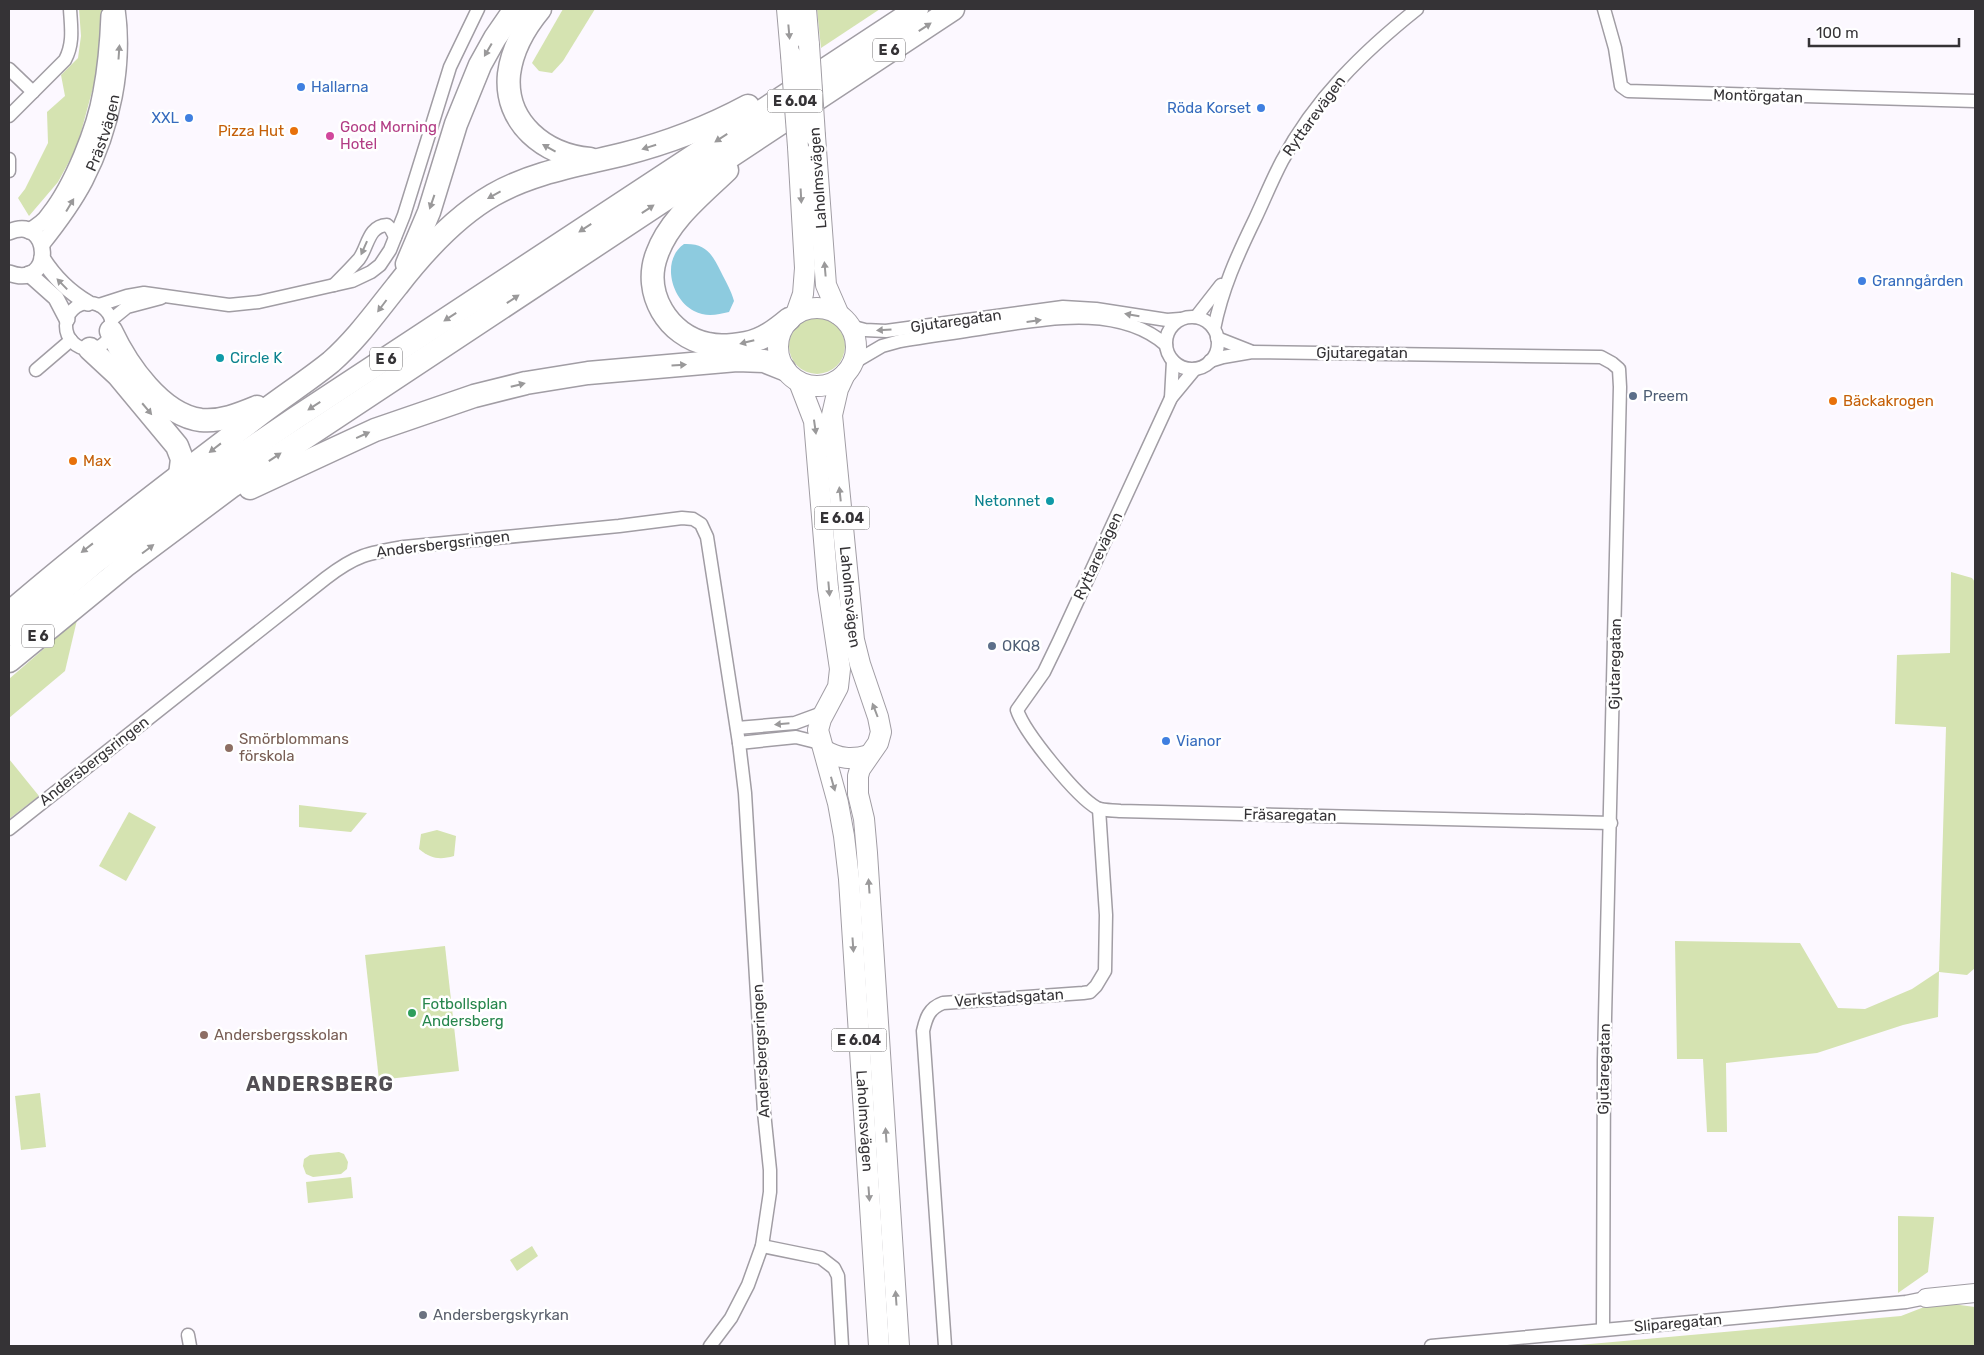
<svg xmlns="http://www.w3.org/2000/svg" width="1984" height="1355" font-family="Rubik,sans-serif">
<rect width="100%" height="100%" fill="#fcf8ff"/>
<g fill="#d5e3b1">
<path d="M 79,9 L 102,9 L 101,52 L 94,84 L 77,147 L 58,182 L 29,216 L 18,198 L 25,189 L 48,143 L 47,112 L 65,96 L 61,75 L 78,58 L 81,36 Z"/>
<path d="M 563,9 L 595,9 L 563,61 L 552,73 L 539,71 L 532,63 Z"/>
<path d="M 817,9 L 880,9 L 821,48 Z"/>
<circle cx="817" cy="346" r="28"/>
<path d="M 1951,572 L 1972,578 L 1975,582 L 1975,968 L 1967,975 L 1939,972 L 1938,1017 L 1903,1025 L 1817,1053 L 1726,1063 L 1727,1132 L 1707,1132 L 1703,1059 L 1677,1059 L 1675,941 L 1800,943 L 1838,1008 L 1865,1009 L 1912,989 L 1939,971 L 1946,727 L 1895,724 L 1897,655 L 1950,653 Z"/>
<path d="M 77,620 L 65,671 L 9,718 L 9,679 Z"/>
<path d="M 9,759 L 39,796 L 9,819 Z"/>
<path d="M 299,805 L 367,813 L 351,832 L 299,827 Z"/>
<path d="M 129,812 L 156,827 L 126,881 L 99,866 Z"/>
<path d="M 437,830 L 456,836 L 454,856 C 440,860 431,859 419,849 L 421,834 Z"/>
<path d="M 445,946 L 459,1071 L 379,1080 L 365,955 Z"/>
<path d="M 40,1093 L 46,1147 L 21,1150 L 15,1096 Z"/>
<path d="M 339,1152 L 344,1154 L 348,1162 L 347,1169 L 341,1174 L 313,1177 L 306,1174 L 303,1166 L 304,1159 L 310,1155 Z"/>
<path d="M 351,1177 L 353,1198 L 308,1203 L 306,1182 Z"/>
<path d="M 1898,1216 L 1934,1217 L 1928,1272 L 1898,1293 Z"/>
<path d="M 532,1246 L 538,1256 L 517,1271 L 510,1260 Z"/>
<path d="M 1937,1302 L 1975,1307 L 1975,1346 L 1568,1346 L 1901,1316 Z"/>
</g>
<path fill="#8dcbdf" d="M 684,244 C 706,243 712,254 721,272 C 726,282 731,290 734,301 L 729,312 C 717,315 705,317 694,311 C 671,299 661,260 684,244 Z"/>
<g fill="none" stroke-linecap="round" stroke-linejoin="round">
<defs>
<g id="minor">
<path d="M 1604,9 L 1615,48 L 1621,86 L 1628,91 L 1975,101"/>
<path d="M 9,69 L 33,92"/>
<path d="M 9,116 L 65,60 C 74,43 71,27 70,9"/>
<path d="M 9,159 L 9,171"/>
<path d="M 334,285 C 342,277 351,268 359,259 C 368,247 368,226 387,225 L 391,229 L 395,237"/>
<circle cx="89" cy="326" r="23"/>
<path d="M 99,305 L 127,296 L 144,293 L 229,305 L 259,302 L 352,281 L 371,272 L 380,265 L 390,250 L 404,215 L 450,67 L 478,9"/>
<path d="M 1196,317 L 1221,285"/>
<circle cx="1192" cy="343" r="26"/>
<path d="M 111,320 L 127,307 L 161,298"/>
<path d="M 850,326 L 865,330 L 886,331 L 1063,307 L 1096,309 L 1167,320 L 1180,319"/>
<path d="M 1214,329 C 1222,289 1237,256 1255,219 C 1264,200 1272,180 1282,161 C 1315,99 1363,52 1417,9"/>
<path d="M 1217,338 L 1250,351"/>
<path d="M 1210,361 L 1223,357 L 1252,352 L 1601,357 L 1612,363 L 1619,369 L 1620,387 L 1604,1060 L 1603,1329"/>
<path d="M 853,363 L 882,346 L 900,341 C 930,336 960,332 990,327 C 1046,319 1119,304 1166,345"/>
<path d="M 1195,369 L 1171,398 L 1059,641 L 1044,672 L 1017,710 C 1024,732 1077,797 1097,808 C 1104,811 1113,810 1120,811 L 1611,823"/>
<path d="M 36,370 L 71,340"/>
<path d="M 1171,398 L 1173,361"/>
<path d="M 737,728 L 795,723 L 825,712"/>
<path d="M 739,743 L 796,737 L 820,743"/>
<path d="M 9,829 L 326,578 C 356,555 368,553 404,547 L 619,526 L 682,518 L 693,519 L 701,524 L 707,537 L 739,743 L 745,793 L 764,1112 L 770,1170 L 770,1192 L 762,1246 L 748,1285 L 731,1318 L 710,1346"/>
<path d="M 762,1246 L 821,1258 L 834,1268 L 838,1276 L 842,1346"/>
<path d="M 188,1335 L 190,1346"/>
<path d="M 945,1346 L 923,1031 C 926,1018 929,1008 943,1003 L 1083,993 L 1090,992 L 1096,986 L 1105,971 L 1106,915 L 1099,809"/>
<path d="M 1431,1346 L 1906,1302 L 1926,1298"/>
</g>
<g id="tertiary">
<path d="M 29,231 C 36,227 44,222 49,214 C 72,185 95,128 101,92 C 106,66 108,41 109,15"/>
<path d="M 9,232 C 52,213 55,291 9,273"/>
<path id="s1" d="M 42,244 C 58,224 73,204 85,181 C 112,129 125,66 117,9"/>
<path d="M 42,258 C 54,277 69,292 88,303"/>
<path d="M 29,274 L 56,298 L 67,319"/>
</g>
<path id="secondary" d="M 1926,1298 L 1975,1293"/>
<g id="trunk">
<path d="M 787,9 L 791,55"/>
<path d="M 806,9 L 809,45"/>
<path d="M 815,136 L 826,285 L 839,315"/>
<circle cx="817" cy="347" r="39"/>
<path d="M 796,314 L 803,294 L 805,268 L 798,147"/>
<path id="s2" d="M 845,374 L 838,389 L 832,415 L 854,640 L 860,664 L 878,717 L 881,732 L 878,743 L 860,769 L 858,776 L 858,794 L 864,819 L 867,853 L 899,1346"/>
<path id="s3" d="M 799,382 L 814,421 L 828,588 L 840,669 L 838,687 L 821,719 L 818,730 L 838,803 L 844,836 L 849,879 L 879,1346"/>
<path d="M 824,750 C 839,759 852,760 869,755"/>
</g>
<g id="motorway">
<path d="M 540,9 C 525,27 512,50 509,74 C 504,123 545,155 590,159"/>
<path d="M 727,170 C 701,195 669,220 657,254 C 642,293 668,336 708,344 C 720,347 735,345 746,343 C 763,340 777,329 789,319"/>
<path d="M 407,264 L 429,212 L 456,124 L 480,65 L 495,38 L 515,9"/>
<path d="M 111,331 C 127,365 161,415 201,420 C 221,422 240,414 257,407"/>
<path d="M 90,349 L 118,375 L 177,446 L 182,459 L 180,475"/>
<path d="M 250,488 L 375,430 L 474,396 L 526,383 L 588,373 L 737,360 L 764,361 L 784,369"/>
<path d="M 9,613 C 87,546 168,484 250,422 C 276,401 305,383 331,362 C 357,339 376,312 397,286 C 424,251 455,217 493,195 C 533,172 580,165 624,154 C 667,143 709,127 748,106"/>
<path d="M 9,635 L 94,563 L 222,468 L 294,419 L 917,9"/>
<path d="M 9,661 L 125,566 L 232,486 L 953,9"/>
</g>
</defs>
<use href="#minor" stroke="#a19da4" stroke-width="15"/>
<use href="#tertiary" stroke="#a19da4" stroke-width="18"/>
<use href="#secondary" stroke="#a19da4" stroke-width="20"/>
<use href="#trunk" stroke="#a19da4" stroke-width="22"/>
<use href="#motorway" stroke="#a19da4" stroke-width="25"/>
<use href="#minor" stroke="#fff" stroke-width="12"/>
<use href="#tertiary" stroke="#fff" stroke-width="15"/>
<use href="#secondary" stroke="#fff" stroke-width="18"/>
<use href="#trunk" stroke="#fff" stroke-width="20"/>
<use href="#motorway" stroke="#fff" stroke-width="22"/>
<defs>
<g id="trunk-bridge">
<path d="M 809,45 L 815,136"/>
<path d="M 791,55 L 798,147"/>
</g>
</defs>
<use href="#trunk-bridge" stroke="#a19da4" stroke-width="22" stroke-linecap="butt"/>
<use href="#trunk-bridge" stroke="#fff" stroke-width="20"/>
</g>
<defs><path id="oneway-solid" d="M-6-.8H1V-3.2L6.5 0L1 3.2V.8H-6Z" transform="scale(1.25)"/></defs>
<g fill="#9a999a">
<use href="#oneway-solid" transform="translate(925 27) rotate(-33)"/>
<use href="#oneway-solid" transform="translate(789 32) rotate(85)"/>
<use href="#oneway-solid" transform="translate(488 50) rotate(120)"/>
<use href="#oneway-solid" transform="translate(119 52) rotate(-86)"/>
<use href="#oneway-solid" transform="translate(721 138) rotate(147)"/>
<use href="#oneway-solid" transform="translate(649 147) rotate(163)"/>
<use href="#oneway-solid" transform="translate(549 148) rotate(-151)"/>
<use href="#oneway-solid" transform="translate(494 195) rotate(151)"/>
<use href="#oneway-solid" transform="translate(801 196) rotate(87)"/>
<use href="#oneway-solid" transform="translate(432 202) rotate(109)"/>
<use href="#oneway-solid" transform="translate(70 205) rotate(-59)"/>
<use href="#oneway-solid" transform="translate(648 209) rotate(-34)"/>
<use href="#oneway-solid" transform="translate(585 228) rotate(147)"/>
<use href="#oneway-solid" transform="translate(364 248) rotate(114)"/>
<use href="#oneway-solid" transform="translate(825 269) rotate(-95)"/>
<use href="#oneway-solid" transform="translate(62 284) rotate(-134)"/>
<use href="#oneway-solid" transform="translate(513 299) rotate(-34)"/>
<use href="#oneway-solid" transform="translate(382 306) rotate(127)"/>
<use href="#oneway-solid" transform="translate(1132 315) rotate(-170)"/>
<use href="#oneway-solid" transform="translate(450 317) rotate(147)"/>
<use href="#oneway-solid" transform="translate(1034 321) rotate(-8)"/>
<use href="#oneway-solid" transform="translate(884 330) rotate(176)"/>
<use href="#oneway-solid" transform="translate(747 342) rotate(166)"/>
<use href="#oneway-solid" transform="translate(679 365) rotate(-4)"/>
<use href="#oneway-solid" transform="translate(518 385) rotate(-14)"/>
<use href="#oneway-solid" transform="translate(314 406) rotate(147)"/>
<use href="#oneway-solid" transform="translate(147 409) rotate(50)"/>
<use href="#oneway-solid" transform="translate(815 427) rotate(82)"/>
<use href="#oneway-solid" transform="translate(363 435) rotate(-24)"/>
<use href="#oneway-solid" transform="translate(215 448) rotate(142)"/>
<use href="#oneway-solid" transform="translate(275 457) rotate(-34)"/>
<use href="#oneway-solid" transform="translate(840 494) rotate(-96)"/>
<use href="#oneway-solid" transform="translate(87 548) rotate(142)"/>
<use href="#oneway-solid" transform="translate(148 549) rotate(-37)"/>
<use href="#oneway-solid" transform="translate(829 589) rotate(85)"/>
<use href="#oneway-solid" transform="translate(875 710) rotate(-111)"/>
<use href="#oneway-solid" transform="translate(782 724) rotate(175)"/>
<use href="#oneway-solid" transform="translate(833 784) rotate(74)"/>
<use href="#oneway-solid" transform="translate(869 886) rotate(-94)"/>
<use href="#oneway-solid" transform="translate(853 945) rotate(86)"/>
<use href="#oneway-solid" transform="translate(886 1135) rotate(-94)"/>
<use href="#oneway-solid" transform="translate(869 1194) rotate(86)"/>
<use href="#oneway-solid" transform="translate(896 1298) rotate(-94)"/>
</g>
<g fill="#3f7fe0" stroke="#fff" stroke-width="2">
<circle cx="301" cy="87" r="5"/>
<circle cx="1261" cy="108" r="5"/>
<circle cx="189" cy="118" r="5"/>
<circle cx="1862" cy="281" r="5"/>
<circle cx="1166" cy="741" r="5"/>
</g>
<g fill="#e8710a" stroke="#fff" stroke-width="2">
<circle cx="294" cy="131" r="5"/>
<circle cx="1833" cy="401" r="5"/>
<circle cx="73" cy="461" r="5"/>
</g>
<circle fill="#d1479c" stroke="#fff" stroke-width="2" cx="330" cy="136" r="5"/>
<g fill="#0f9aa8" stroke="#fff" stroke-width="2">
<circle cx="220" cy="358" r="5"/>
<circle cx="1050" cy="501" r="5"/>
</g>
<g fill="#5c6f8a" stroke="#fff" stroke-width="2">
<circle cx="1633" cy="396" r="5"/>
<circle cx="992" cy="646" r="5"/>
</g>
<g fill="#8d6e63" stroke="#fff" stroke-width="2">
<circle cx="229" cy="748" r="5"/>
<circle cx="204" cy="1035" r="5"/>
</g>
<circle fill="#2e9e5b" stroke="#fff" stroke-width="2" cx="412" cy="1013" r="5"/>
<circle fill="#6b7280" stroke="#fff" stroke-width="2" cx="423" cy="1315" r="5"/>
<g text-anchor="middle" stroke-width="5" stroke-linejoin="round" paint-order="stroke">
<g fill="#fff" stroke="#727072" stroke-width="1">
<rect x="873" y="38.5" width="32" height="23" rx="4"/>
<rect x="767.5" y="89.5" width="55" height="23" rx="4"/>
<rect x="370" y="347.5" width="32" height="23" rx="4"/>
<rect x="814.5" y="506.5" width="55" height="23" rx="4"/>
<rect x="22" y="624.5" width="32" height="23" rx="4"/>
<rect x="831.5" y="1028.5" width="55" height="23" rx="4"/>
</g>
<g font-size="14" font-weight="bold" fill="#353336">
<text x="889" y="55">E 6</text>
<text x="795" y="106">E 6.04</text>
<text x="386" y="364">E 6</text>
<text x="842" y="523">E 6.04</text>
<text x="38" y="641">E 6</text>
<text x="859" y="1045">E 6.04</text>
</g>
<g font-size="15" fill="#366cbe" stroke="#fff" text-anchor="start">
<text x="311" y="92">Hallarna</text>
<text x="1251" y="113" text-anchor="end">Röda Korset</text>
<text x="179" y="123" text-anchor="end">XXL</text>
<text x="1872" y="286">Granngården</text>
<text x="1176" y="746">Vianor</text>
</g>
<g font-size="15" fill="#353336" stroke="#fff">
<text transform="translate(1758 96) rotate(2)" y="5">Montörgatan</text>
<text transform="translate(1314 116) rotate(-54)" y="5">Ryttarevägen</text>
<text dy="5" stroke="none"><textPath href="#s1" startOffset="128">Prästvägen</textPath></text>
<text transform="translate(818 178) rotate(-94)" y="5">Laholmsvägen</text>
<text transform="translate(956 321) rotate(-8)" y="5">Gjutaregatan</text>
<text x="1362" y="358">Gjutaregatan</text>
<text transform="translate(443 544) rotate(-7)" y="5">Andersbergsringen</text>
<text transform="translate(1098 556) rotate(-65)" y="5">Ryttarevägen</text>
<text dy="5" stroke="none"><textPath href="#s2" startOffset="226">Laholmsvägen</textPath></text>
<text transform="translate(1615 664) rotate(-89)" y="5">Gjutaregatan</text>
<text transform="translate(94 761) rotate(-38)" y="5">Andersbergsringen</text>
<text transform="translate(1290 815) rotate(1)" y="5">Fräsaregatan</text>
<text transform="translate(1009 998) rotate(-4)" y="5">Verkstadsgatan</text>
<text transform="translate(761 1051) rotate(-93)" y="5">Andersbergsringen</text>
<text transform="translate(1604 1069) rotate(-89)" y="5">Gjutaregatan</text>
<text dy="5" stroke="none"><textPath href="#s3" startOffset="752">Laholmsvägen</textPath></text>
<text transform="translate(1678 1323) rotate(-5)" y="5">Sliparegatan</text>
</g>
<g font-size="15" fill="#b23c85" stroke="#fff" text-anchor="start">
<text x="340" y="132">Good Morning<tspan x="340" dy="17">Hotel</tspan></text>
</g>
<g font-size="15" fill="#c56008" stroke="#fff" text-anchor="start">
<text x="284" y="136" text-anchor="end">Pizza Hut</text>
<text x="1843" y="406">Bäckakrogen</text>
<text x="83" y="466">Max</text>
</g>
<g font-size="15" fill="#0d838f" stroke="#fff" text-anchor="start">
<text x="230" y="363">Circle K</text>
<text x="1040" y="506" text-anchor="end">Netonnet</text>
</g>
<g font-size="15" fill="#4e5e75" stroke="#fff" text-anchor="start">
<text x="1643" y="401">Preem</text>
<text x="1002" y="651">OKQ8</text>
</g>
<g font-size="15" fill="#785e54" stroke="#fff" text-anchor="start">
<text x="239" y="744">Smörblommans<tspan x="239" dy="17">förskola</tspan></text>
<text x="214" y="1040">Andersbergsskolan</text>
</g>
<g font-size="15" fill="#27864d" stroke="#fff" text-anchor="start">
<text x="422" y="1009">Fotbollsplan<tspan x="422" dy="17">Andersberg</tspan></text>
</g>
<g font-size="15" fill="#5b616d" stroke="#fff" text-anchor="start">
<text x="433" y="1320">Andersbergskyrkan</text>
</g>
<g font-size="20" font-weight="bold" letter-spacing="1" fill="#524e54" stroke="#fff">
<text x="320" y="1091">ANDERSBERG</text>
</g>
</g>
<rect width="1984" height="1355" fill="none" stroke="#353336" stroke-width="20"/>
<path d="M1809 38v8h150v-8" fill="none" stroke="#353336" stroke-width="2.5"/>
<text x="1816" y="38" font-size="15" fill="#353336" stroke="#ffffff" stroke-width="4" paint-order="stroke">100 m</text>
</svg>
